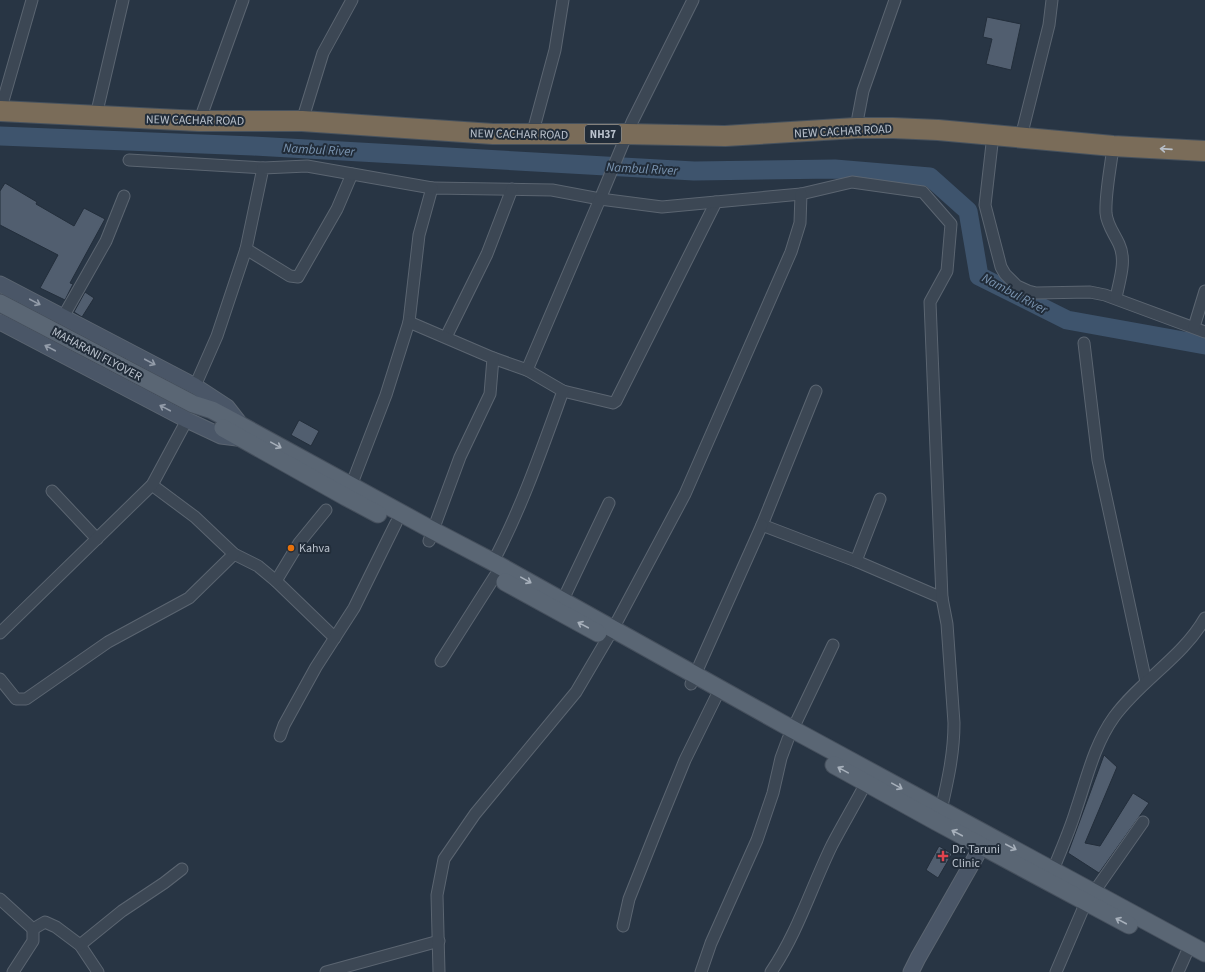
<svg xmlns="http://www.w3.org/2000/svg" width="1205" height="972" font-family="'Source Sans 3',sans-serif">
<rect width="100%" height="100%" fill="#283544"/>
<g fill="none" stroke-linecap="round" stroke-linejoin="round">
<path stroke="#3e546d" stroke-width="19" d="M 0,136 L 253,146 L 694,171 L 835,169 L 930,177 L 968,211 L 979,276 L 1067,320 L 1205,345"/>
</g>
<g fill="#515e6f" stroke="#232e3b">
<path d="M 987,17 L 1021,24 L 1011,70 L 986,64 L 992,39 L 983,37 Z"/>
<path d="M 5,183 L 37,202 L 36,204 L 74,226 L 84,208 L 105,219 L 70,283 L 73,284 L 65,300 L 40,288 L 58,255 L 0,225 L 0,191 Z"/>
<path d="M 85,292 L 94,298 L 82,317 L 74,312 Z"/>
<path d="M 299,420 L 319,431 L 311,446 L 291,435 Z"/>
<path d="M 1104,755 L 1117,767 L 1085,843 L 1100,846 L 1133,793 L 1149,803 L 1099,873 L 1068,853 Z"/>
<path d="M 939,846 L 952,854 L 938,878 L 926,870 Z"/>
</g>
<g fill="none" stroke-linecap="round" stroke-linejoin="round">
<defs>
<g id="street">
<path d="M 3,101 L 32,0"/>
<path d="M 98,107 L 123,0"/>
<path d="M 203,111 L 243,0"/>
<path d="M 858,117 L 863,91 L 895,0"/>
<path d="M 302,121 L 323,53 L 352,0"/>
<path d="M 535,124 L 555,50 L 563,0"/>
<path d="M 993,135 L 985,205 L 1001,267 L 1005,274 L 1017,286 L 1028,291 L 1036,293 L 1090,292 L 1105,295 L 1205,332"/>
<path d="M 1021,137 L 1049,25 L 1052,0"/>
<path d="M 1113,146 C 1111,166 1105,193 1106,213 C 1107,225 1114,233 1119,244 C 1127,261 1119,281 1116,298"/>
<path d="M 129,160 L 263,168"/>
<path d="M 246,249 L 290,276 L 298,277 L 337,209 L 352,174"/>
<path d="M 63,317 L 106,241 L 124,196"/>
<path d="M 409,322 L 419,235 L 432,188 L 552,190 L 600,199 L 632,122 L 693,0"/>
<path d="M 1194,327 L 1205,291"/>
<path d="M 446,337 L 487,254 L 512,189"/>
<path d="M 1084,343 L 1098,460 L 1146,682"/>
<path d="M 493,358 L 527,370"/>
<path d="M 195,386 L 217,336 L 246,249 L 263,168 L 307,166 L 432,188"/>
<path d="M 563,391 L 613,403 L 616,401 L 716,202"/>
<path d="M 816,391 L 762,525 L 856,561 L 942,598"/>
<path d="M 152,485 L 195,517 L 234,554 L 258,566 L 276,581 L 335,638"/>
<path d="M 351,486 L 386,395 L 409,322 L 493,358 L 490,394 L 460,457 L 429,541"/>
<path d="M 52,491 L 97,539"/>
<path d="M 856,561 L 880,499"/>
<path d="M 493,562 C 522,507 542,449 563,391 L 527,370 L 600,199 L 662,207 L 801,194 L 852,182 L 923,192 L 951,224 L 947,271 L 930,302 L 942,598 L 947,624 L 954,723 C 954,753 948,780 941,810"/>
<path d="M 276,581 L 299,543 L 326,510"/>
<path d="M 560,606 L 609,503"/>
<path d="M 0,633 L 152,485 L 187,420"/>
<path d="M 441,661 L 495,576"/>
<path d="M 0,679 L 16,699 L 26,699 L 108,642 L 189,598 L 234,554"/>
<path d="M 691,684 L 762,525"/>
<path d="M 280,736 L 284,725 L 316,667 L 354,608 L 396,523"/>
<path d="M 1053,870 C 1061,850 1070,830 1076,810 C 1087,778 1094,745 1114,717 C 1141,680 1182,658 1205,618"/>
<path d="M 1094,892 L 1143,822"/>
<path d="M 0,899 L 33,929 L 45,922 L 56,927 L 80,945 L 98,972"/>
<path d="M 623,926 L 629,899 L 658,826 L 685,760 L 716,697"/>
<path d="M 80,945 L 122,911 L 164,883 L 182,869"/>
<path d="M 13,972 L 33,941 L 33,929"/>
<path d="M 326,972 L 439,941"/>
<path d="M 439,972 L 437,895 L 444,859 L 475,814 L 576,692 L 613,629 L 685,494 L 791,252 L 800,223 L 801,194"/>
<path d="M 701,972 L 711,943 L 757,840 L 773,793 L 781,758 L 788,739 L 833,645"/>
<path d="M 771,972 C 798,932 811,888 832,845 C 843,824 855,804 866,783"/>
<path d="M 1056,972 L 1086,902"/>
<path d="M 1178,972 L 1186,954"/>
</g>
<g id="secondary">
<path d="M 0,284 L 195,386 L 227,407 L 241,425"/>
<path d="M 0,322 L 187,420 L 221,436 L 237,438"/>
<path d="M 911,972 L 918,958 L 987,837"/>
</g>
<g id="primary">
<path d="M 0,303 L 193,404 L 212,410 L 242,426 L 432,530 L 493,562 L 792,729 L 1205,953"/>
<path d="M 223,428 L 346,497 L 378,514"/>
<path d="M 505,582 L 598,633"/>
<path d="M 834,765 L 937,822 L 1129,925"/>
</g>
<path id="highway" d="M 0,111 L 199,121 L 302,121 L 493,134 L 627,134 L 725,136 L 856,128 L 893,128 L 938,130 L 1113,146 L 1205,151"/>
</defs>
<use href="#street" stroke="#5b6571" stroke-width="13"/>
<use href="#secondary" stroke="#5b6571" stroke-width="17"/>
<use href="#primary" stroke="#46505d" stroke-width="19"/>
<use href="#highway" stroke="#47525e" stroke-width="22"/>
<use href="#street" stroke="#3c4754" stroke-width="11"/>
<use href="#secondary" stroke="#4a5667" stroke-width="15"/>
<use href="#primary" stroke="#5a6674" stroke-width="17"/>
<use href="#highway" stroke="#7a6c59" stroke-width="20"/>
</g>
<defs><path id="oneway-shaft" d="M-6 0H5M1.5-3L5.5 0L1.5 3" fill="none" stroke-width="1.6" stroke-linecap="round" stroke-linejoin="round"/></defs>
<use stroke="#b7bec7" href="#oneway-shaft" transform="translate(1166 149) rotate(-176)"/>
<g stroke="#939ca9">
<use href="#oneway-shaft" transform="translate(35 302) rotate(28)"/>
<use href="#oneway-shaft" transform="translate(50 348) rotate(-152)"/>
<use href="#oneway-shaft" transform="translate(150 362) rotate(28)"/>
<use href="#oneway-shaft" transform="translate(165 408) rotate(-152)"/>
</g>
<g stroke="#a7b0bb">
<use href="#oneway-shaft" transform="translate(276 445) rotate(29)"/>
<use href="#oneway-shaft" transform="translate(526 580) rotate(29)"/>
<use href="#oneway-shaft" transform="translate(583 625) rotate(-152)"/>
<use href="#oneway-shaft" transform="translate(843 770) rotate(-151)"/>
<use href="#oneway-shaft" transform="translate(897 786) rotate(29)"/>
<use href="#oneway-shaft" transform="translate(957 833) rotate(-152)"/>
<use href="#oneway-shaft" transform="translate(1011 847) rotate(28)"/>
<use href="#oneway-shaft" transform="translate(1121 921) rotate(-152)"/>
</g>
<circle fill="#e8710a" stroke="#212c39" stroke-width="1.5" cx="291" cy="548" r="4"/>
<path fill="#e0444e" stroke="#212c39" stroke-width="1.5" d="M941 850h4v4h4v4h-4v4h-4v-4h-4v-4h4z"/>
<g text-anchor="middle" stroke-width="4" stroke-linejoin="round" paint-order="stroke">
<rect fill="#212c39" stroke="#8c95a1" stroke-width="1" x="585" y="125" width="36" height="18" rx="3"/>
<g font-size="11" font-weight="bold" fill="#bac2cd">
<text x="603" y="138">NH37</text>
</g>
<g font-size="12" fill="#bac2cd" stroke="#212c39">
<text transform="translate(195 120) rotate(1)" y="4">NEW CACHAR ROAD</text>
<text transform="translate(843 131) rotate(-3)" y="4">NEW CACHAR ROAD</text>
<text transform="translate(519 134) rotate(1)" y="4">NEW CACHAR ROAD</text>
<text transform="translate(97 354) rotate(28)" y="4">MAHARANI FLYOVER</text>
</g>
<g font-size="12" fill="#bac2cd" stroke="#212c39" text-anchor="start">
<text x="299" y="552">Kahva</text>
<text x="952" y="853">Dr. Taruni<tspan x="952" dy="14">Clinic</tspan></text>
</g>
<g font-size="13" font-style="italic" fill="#7a94b0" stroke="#212c39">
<text transform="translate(319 149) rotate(3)" y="5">Nambul River</text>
<text transform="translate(642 168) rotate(3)" y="5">Nambul River</text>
<text transform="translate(1015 293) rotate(28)" y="5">Nambul River</text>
</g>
</g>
</svg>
